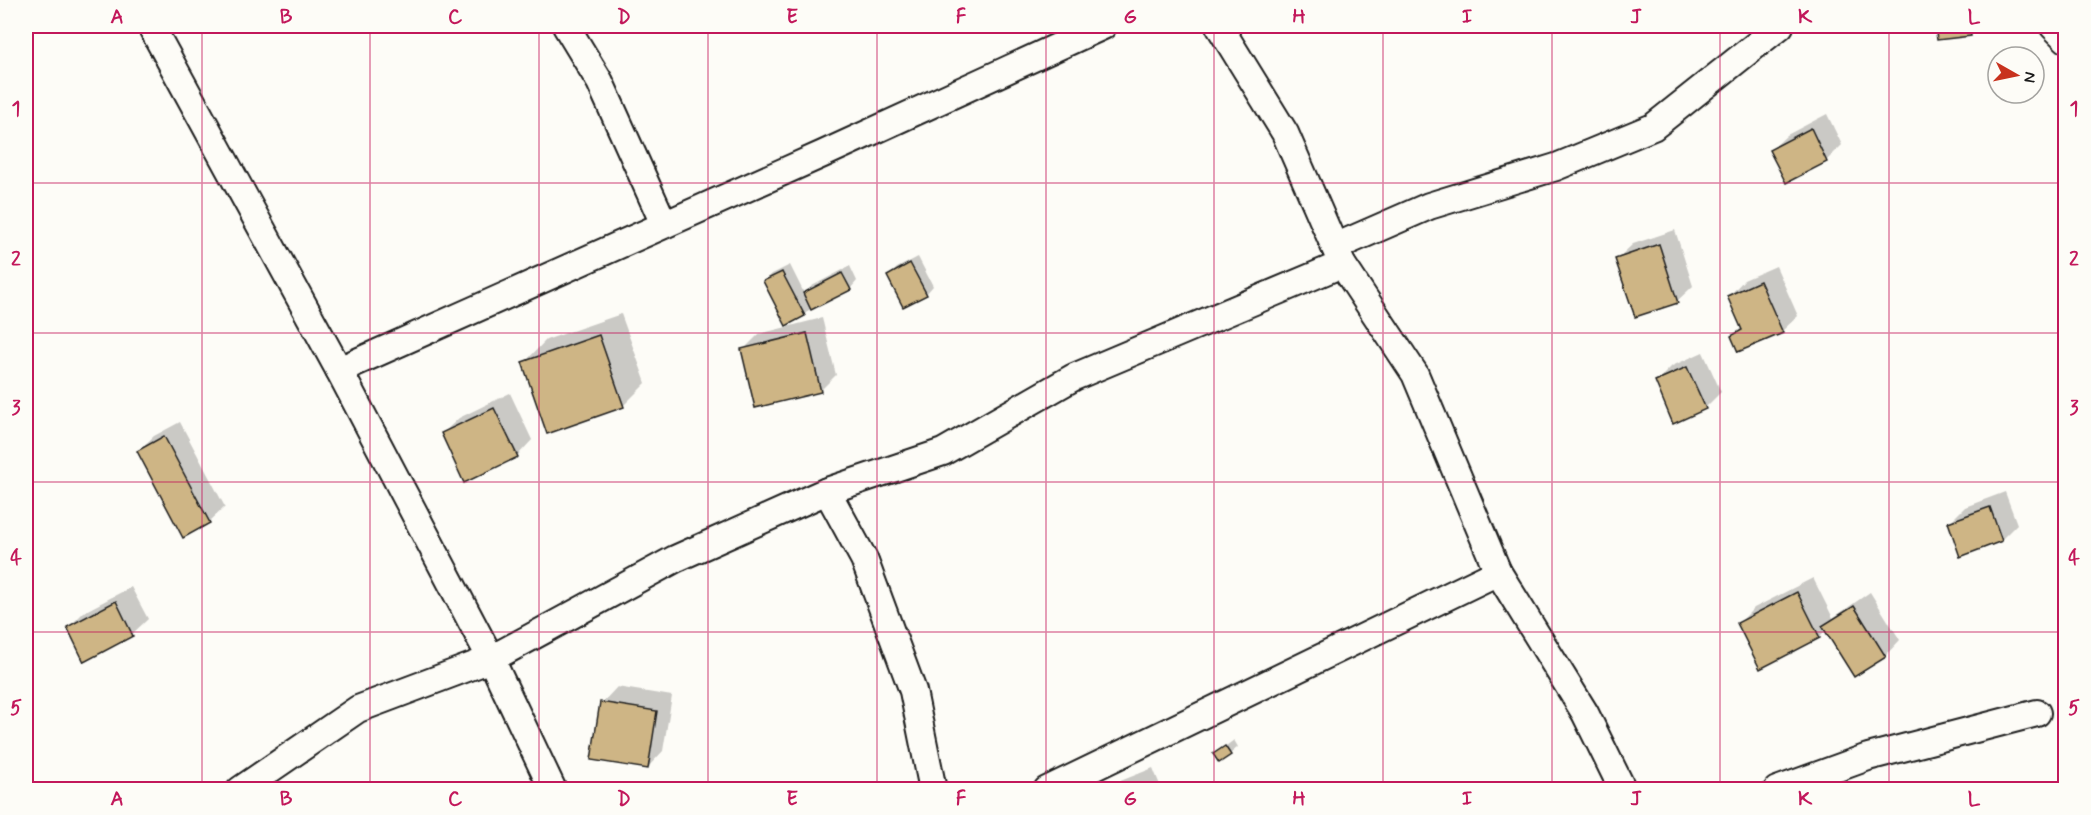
<svg xmlns="http://www.w3.org/2000/svg" width="2091" height="815" font-family="Mynerve,sans-serif">
<rect width="100%" height="100%" fill="#fdfcf7"/>
<filter id="ink" filterUnits="userSpaceOnUse"><feTurbulence type="fractalNoise" baseFrequency=".0167" numOctaves="2"/><feDisplacementMap in="SourceGraphic" scale="12" xChannelSelector="R" yChannelSelector="G"/><feConvolveMatrix kernelMatrix="1 2 1 2 8 2 1 2 1" color-interpolation-filters="sRGB"/></filter>
<g filter="url(#ink)">
<g fill="#0003">
<path d="M 1937,26 L 1979,26 L 1970,34 L 1938,38 Z"/>
<path d="M 1827,114 L 1842,145 L 1827,160 L 1786,181 L 1771,150 L 1787,135 Z"/>
<path d="M 1675,230 L 1693,286 L 1677,301 L 1617,259 L 1633,244 Z"/>
<path d="M 918,257 L 933,286 L 926,294 L 889,276 L 897,268 Z"/>
<path d="M 790,265 L 804,293 L 812,286 L 850,266 L 857,281 L 850,289 L 812,307 L 804,315 L 765,281 L 772,274 Z"/>
<path d="M 1776,266 L 1798,316 L 1782,331 L 1733,336 L 1742,327 L 1729,296 L 1744,280 Z"/>
<path d="M 621,314 L 646,383 L 623,406 L 524,363 L 546,340 Z"/>
<path d="M 822,318 L 836,375 L 820,391 L 743,350 L 759,334 Z"/>
<path d="M 1703,352 L 1721,392 L 1705,408 L 1656,382 L 1672,366 Z"/>
<path d="M 510,393 L 532,440 L 517,456 L 443,433 L 459,418 Z"/>
<path d="M 180,422 L 225,507 L 209,522 L 138,451 L 154,436 Z"/>
<path d="M 2005,492 L 2017,524 L 2001,540 L 1950,522 L 1965,507 Z"/>
<path d="M 1813,578 L 1833,618 L 1870,592 L 1900,640 L 1885,656 L 1826,630 L 1819,637 L 1739,623 L 1754,608 Z"/>
<path d="M 131,587 L 148,619 L 132,634 L 68,628 L 84,612 Z"/>
<path d="M 617,687 L 672,696 L 663,751 L 648,767 L 602,703 Z"/>
<path d="M 1234,740 L 1238,747 L 1230,754 L 1215,754 Z"/>
<path d="M 1153,768 L 1162,790 L 1101,790 L 1103,788 Z"/>
<path d="M 1224,785 L 1225,790 L 1204,790 L 1204,789 Z"/>
</g>
<g fill="#ceb585" stroke="#1c1c1c" stroke-width="1.5">
<path d="M 1935,26 L 1970,26 L 1971,36 L 1937,40 Z"/>
<path d="M 1811,128 L 1827,162 L 1786,183 L 1769,150 Z"/>
<path d="M 1659,244 L 1678,303 L 1635,317 L 1615,259 Z"/>
<path d="M 910,263 L 927,295 L 903,307 L 887,276 Z"/>
<path d="M 782,272 L 805,316 L 786,326 L 763,281 Z"/>
<path d="M 842,273 L 851,290 L 811,310 L 803,293 Z"/>
<path d="M 1760,281 L 1783,333 L 1738,352 L 1731,336 L 1742,330 L 1727,296 Z"/>
<path d="M 807,333 L 821,392 L 755,408 L 741,349 Z"/>
<path d="M 599,335 L 624,407 L 547,434 L 522,362 Z"/>
<path d="M 1687,367 L 1706,409 L 1673,424 L 1655,381 Z"/>
<path d="M 494,408 L 518,457 L 464,483 L 441,433 Z"/>
<path d="M 164,436 L 210,523 L 183,538 L 137,451 Z"/>
<path d="M 1990,507 L 2002,541 L 1960,557 L 1948,522 Z"/>
<path d="M 1797,592 L 1820,638 L 1760,669 L 1737,623 Z"/>
<path d="M 116,601 L 133,636 L 84,662 L 67,627 Z"/>
<path d="M 1854,606 L 1886,657 L 1854,677 L 1822,626 Z"/>
<path d="M 600,702 L 657,711 L 648,769 L 591,760 Z"/>
<path d="M 1225,746 L 1231,755 L 1219,763 L 1213,754 Z"/>
</g>
<g fill="none" stroke-linecap="round" stroke-linejoin="round">
<defs>
<g id="minor">
<path d="M 151,26 L 339,370 L 491,659 L 553,790"/>
<path d="M 566,26 L 600,82 L 664,224"/>
<path d="M 1219,26 L 1285,133 L 1342,264 L 1415,374 L 1498,572 L 1585,713 L 1623,790"/>
<path d="M 2053,26 L 2066,39"/>
<path d="M 1335,247 L 1429,206 L 1556,167 L 1653,127 L 1780,26"/>
<path d="M 339,370 L 823,154 L 1103,26"/>
<path d="M 827,491 L 864,559 L 913,691 L 933,790"/>
<path d="M 240,790 L 358,709 L 491,659 L 675,559 L 827,491 L 943,452 L 1074,377 L 1342,264"/>
<path d="M 1047,790 L 1498,572"/>
<path d="M 1777,790 L 1868,757 L 2037,713"/>
</g>
</defs>
<use href="#minor" stroke="#1c1c1c" stroke-width="30"/>
<use href="#minor" stroke="#fdfcf7" stroke-width="26"/>
</g>
</g>
<path fill="none" stroke="#c2185b" stroke-width="1.5" stroke-opacity="0.55" d="M 202,26 L 202,790M 370,26 L 370,790M 539,26 L 539,790M 708,26 L 708,790M 877,26 L 877,790M 1046,26 L 1046,790M 1214,26 L 1214,790M 1383,26 L 1383,790M 1552,26 L 1552,790M 1720,26 L 1720,790M 1889,26 L 1889,790M 26,183 L 2066,183M 26,333 L 2066,333M 26,482 L 2066,482M 26,632 L 2066,632"/>
<rect width="2091" height="815" fill="none" stroke="#fdfcf7" stroke-width="66"/>
<g transform="translate(2016 75) rotate(99)"><circle r="28" fill="#fdfcf7" stroke="#a3a29f" stroke-width="1.5"/>
<path d="M0-4.5L10 22L0 15L-10 22Z" fill="#c8321e"/>
<text y="-9" font-size="16" font-weight="bold" text-anchor="middle" fill="#1c1c1c">N</text>
</g>
<rect x="33" y="33" width="2025" height="749" fill="none" stroke="#c2185b" stroke-width="2"/>
<g font-size="20" text-anchor="middle" font-weight="bold" fill="#c2185b">
<text x="117" y="23">A</text>
<text x="286" y="23">B</text>
<text x="455" y="23">C</text>
<text x="624" y="23">D</text>
<text x="792" y="23">E</text>
<text x="961" y="23">F</text>
<text x="1130" y="23">G</text>
<text x="1299" y="23">H</text>
<text x="1467" y="23">I</text>
<text x="1636" y="23">J</text>
<text x="1805" y="23">K</text>
<text x="1974" y="23">L</text>
<text x="16" y="115">1</text>
<text x="2074" y="115">1</text>
<text x="16" y="265">2</text>
<text x="2074" y="265">2</text>
<text x="16" y="414">3</text>
<text x="2074" y="414">3</text>
<text x="16" y="564">4</text>
<text x="2074" y="564">4</text>
<text x="16" y="714">5</text>
<text x="2074" y="714">5</text>
<text x="117" y="805">A</text>
<text x="286" y="805">B</text>
<text x="455" y="805">C</text>
<text x="624" y="805">D</text>
<text x="792" y="805">E</text>
<text x="961" y="805">F</text>
<text x="1130" y="805">G</text>
<text x="1299" y="805">H</text>
<text x="1467" y="805">I</text>
<text x="1636" y="805">J</text>
<text x="1805" y="805">K</text>
<text x="1974" y="805">L</text>
</g>
</svg>
